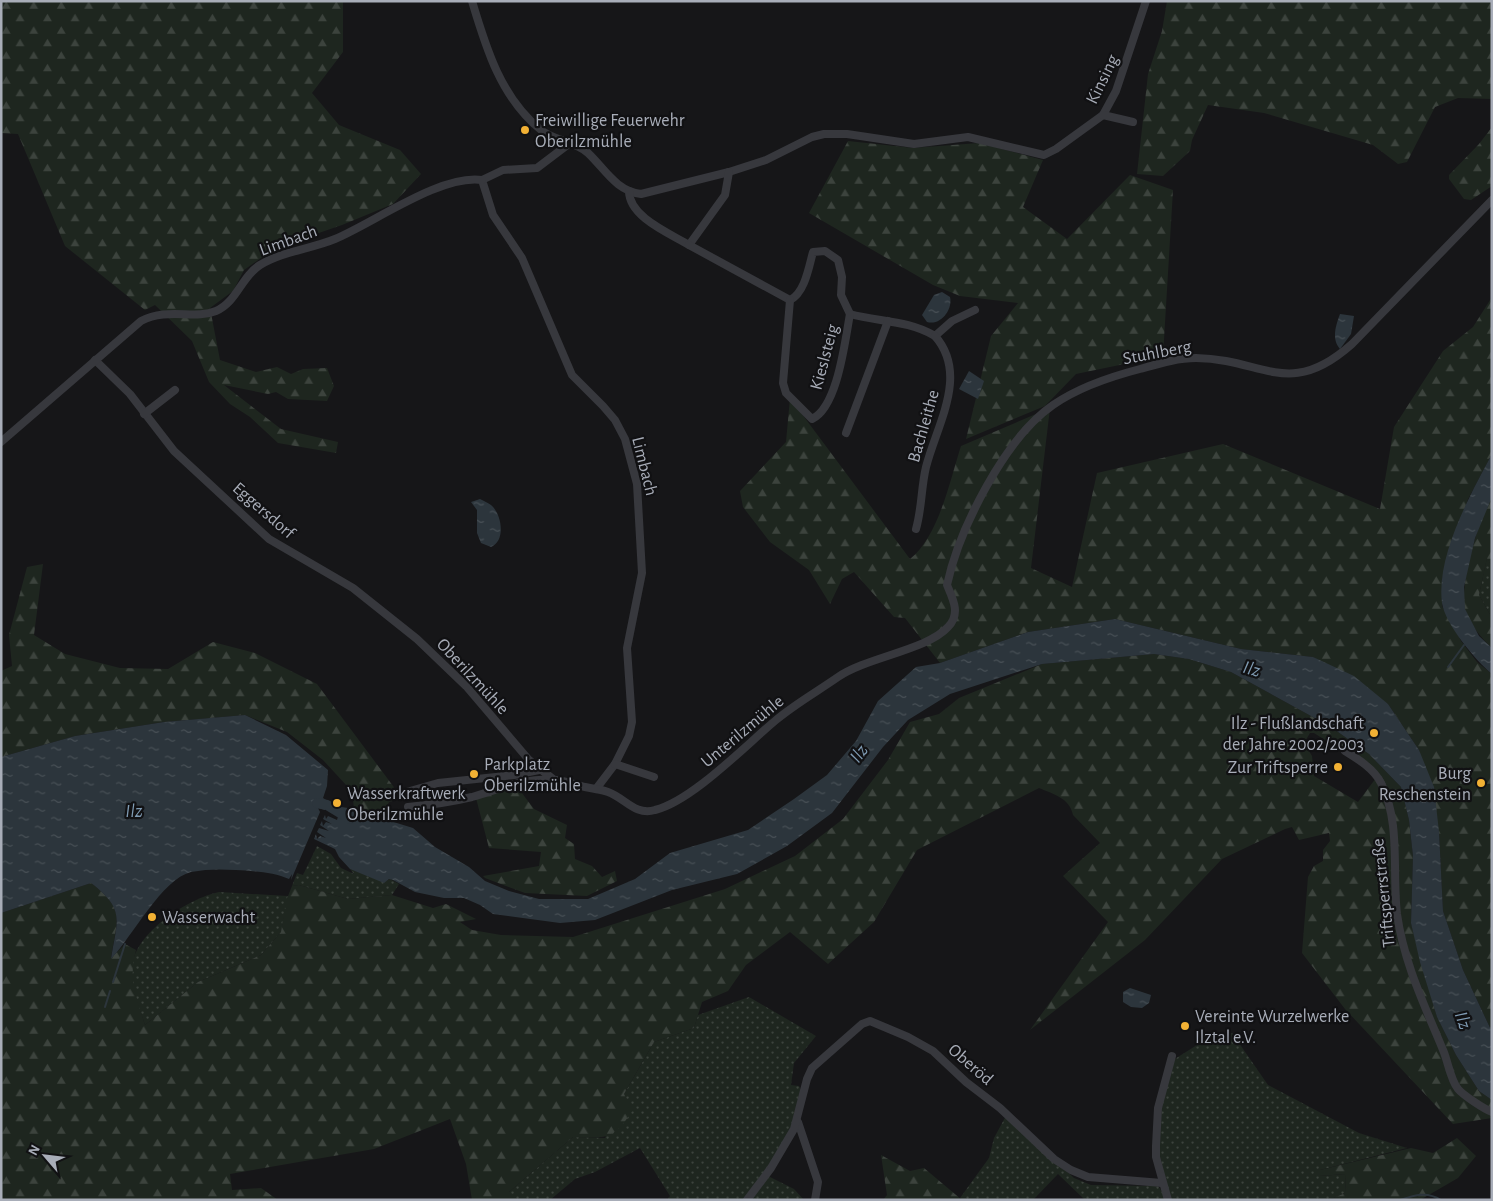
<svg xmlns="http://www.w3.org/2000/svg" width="1493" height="1201" font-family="'Alegreya Sans',sans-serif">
<defs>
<pattern id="grass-dots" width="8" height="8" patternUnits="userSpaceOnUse" patternTransform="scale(1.25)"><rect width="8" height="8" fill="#1e261f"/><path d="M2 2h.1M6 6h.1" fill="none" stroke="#3c433d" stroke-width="1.8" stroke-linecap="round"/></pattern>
<pattern id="forest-firs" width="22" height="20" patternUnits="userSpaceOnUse" patternTransform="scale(1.25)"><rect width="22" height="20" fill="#1e261f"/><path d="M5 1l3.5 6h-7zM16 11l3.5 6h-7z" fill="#3c433d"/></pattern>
<pattern id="water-ripples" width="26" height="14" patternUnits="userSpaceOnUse" patternTransform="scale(1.25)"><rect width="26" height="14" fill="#2c353c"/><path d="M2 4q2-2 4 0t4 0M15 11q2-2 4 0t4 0" fill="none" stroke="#485056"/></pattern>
</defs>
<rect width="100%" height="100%" fill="#161618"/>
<g fill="url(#grass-dots)">
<path d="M 1487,557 L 1492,567 L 1492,618 L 1479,595 Z"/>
<path d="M 317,846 L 331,854 L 341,868 L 354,874 L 350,869 L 384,882 L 390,879 L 399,884 L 392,895 L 348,899 L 299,885 L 292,886 L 297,873 L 303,875 Z"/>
<path d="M 219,892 L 288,896 L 281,932 L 261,955 L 198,982 L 145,1025 C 139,1007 131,989 132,969 C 132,934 189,898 219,892 Z"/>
<path d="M 749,997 L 816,1036 L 794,1063 L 791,1085 L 799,1086 L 801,1090 L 798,1122 L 766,1175 L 794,1189 L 804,1200 L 667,1200 L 670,1196 L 640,1148 L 595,1172 L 575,1179 L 550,1200 L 509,1200 L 509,1192 L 573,1137 L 605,1138 L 624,1094 L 654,1042 L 694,1028 L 698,1015 Z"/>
<path d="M 1232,1033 L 1268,1085 L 1359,1133 L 1407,1148 L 1320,1170 L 1320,1176 L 1346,1174 L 1345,1193 L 1329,1200 L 1085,1200 L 1058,1174 L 1033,1200 L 962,1200 L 960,1198 L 989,1158 L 994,1138 L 1007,1114 L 1074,1178 L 1091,1185 L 1158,1186 L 1166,1197 C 1151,1151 1162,1108 1170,1062 L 1197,1045 Z"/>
</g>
<g fill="url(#forest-firs)" fill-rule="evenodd">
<path d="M 1,1 L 343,1 L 343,52 L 312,93 L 339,125 L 400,150 L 421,174 L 393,204 L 342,225 L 275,248 L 244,270 L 233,291 L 210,308 L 220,360 L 256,372 L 277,367 L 291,374 L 303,369 L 327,368 L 334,386 L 327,401 L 288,399 L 276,392 L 268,394 L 224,385 L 281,429 L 338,442 L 336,453 L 278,443 L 250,417 L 230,404 L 209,382 L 192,341 L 155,305 L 145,310 L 65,246 L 18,134 L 1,133 Z"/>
<path d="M 1167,1 L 1492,1 L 1492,99 L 1458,98 L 1435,107 L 1407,162 L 1398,164 L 1373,145 L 1264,113 L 1208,105 L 1192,140 L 1190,151 L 1163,176 L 1137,174 L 1148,74 L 1162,31 Z"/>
<path d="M 1492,127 L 1492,186 L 1471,200 L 1464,199 L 1449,179 L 1449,175 L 1479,144 Z"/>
<path d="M 848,141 L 913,148 L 979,143 L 1043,160 L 1023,207 L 1067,239 L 1130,175 L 1173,190 L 1163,356 L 1076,374 L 1045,406 L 966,439 L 991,336 L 1018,303 L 960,296 L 933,285 L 809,213 Z"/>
<path d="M 1492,297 L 1492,454 L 1468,499 L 1442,579 L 1442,606 L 1461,641 L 1477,662 L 1492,674 L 1492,1032 L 1463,970 L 1443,911 L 1439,832 L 1419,750 L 1388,704 L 1313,657 L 1241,649 L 1115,619 L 1028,632 L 940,663 L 905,618 L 894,617 L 854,572 L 842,579 L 830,604 L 809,570 L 770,542 L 743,507 L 740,491 L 786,442 L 790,398 L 910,559 C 939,536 950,480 961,446 L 1050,408 L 1031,568 L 1072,587 L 1097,473 L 1223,444 L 1380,509 L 1394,427 L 1443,351 L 1473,327 Z"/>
<path d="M 1492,497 L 1492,567 L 1487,558 L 1479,595 L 1492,618 L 1492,648 C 1481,638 1470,624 1465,610 C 1459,587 1479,516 1492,497 Z"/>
<path d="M 43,564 L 34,635 L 65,654 L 120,668 L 168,669 L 213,642 L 255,653 L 317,684 L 402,798 L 389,802 L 380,819 L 354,810 L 353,799 L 347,786 L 323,760 L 287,732 L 245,715 L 164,722 L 75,736 L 1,757 L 1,671 L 12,666 L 9,635 L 27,567 Z"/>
<path d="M 1154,654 L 1189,659 L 1231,672 L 1331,727 L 1369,754 L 1401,787 L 1409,820 L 1413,856 L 1411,923 L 1437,1017 L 1456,1055 L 1479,1091 L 1492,1100 L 1492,1118 L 1453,1124 L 1345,1009 L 1302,953 L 1308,877 L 1314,866 L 1323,861 L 1323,850 L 1330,841 L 1329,833 L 1299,840 L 1292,827 L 1285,829 L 1222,859 L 1145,940 L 1030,1030 L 1108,922 L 1063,876 L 1100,843 L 1073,815 C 1070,798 1053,794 1039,788 L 917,850 L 874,922 L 828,964 L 790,932 L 746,965 L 728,991 L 702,1002 L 694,1028 L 654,1042 L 624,1094 L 632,1111 C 613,1141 605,1138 573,1137 L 509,1192 L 509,1200 L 472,1200 L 466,1164 L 450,1119 L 374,1149 L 230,1174 L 232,1190 L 261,1188 L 278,1200 L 1,1200 L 1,913 L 91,883 C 126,910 117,918 111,958 L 125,944 L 136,950 C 128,980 136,996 145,1025 L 198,982 L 261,955 L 281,932 L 286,901 L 292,886 L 299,885 L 348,899 L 392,895 L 433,908 L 446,904 L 476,919 L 460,922 L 472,930 L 501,935 L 573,937 L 725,889 L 795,856 L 843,819 L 888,760 L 910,722 L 939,714 L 959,698 L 1042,664 ZM 1310,733 L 1314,733 L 1344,752 L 1376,778 L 1358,802 L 1314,776 L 1312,756 L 1304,743 Z"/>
<path d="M 515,784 L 534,809 L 567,825 L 565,838 L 574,844 L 575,859 L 592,866 L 602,877 L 615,871 L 617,881 L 587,896 L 525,893 L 485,878 L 483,876 L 539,866 L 541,852 L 489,848 L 476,798 Z"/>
<path d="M 1457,1138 L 1476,1156 L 1458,1178 L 1420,1200 L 1329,1200 L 1345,1193 L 1346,1174 L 1319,1176 L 1320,1170 L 1411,1148 L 1433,1153 Z"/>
<path d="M 881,1155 L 910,1171 L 924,1168 L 962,1200 L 883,1200 L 887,1195 Z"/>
</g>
<g fill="url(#water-ripples)">
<path d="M 942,292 L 950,297 C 953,309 941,326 927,322 L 922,315 L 934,295 Z"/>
<path d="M 1340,314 L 1354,316 L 1351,334 L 1340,349 C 1331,339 1336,325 1340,314 Z"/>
<path d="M 969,371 L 984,381 L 978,399 L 959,389 Z"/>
<path d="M 1492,454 L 1492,497 L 1475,538 L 1464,587 L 1465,609 L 1479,636 L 1492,648 L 1492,674 C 1476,661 1445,624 1442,603 C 1436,556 1470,495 1492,454 Z"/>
<path d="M 480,499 C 484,501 488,503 491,505 C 502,514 506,541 491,547 L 481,543 L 477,533 L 477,510 L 471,502 Z"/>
<path d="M 1115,619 L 1241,649 L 1313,657 L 1354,676 L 1388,704 L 1419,750 L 1434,787 L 1439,832 L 1443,911 L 1463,970 L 1492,1032 L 1492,1100 L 1479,1091 L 1456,1055 L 1437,1017 L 1420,962 L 1411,923 L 1413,856 L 1409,820 L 1401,787 L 1369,754 L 1331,727 L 1231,672 L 1189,659 L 1154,654 L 1042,664 L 950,694 L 908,720 L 883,747 L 832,813 L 787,846 L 737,874 L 672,890 L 595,920 L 560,923 L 493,914 L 480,905 L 464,898 L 444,898 L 415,892 L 393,880 L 389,879 L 384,883 L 350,869 L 339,857 L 335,849 L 314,839 L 316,834 L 317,839 L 320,836 L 326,838 L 317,832 L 319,828 L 329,831 L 320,825 L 322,821 L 323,826 L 326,822 L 332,824 L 323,819 L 325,815 L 326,819 L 328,816 L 337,820 L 341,807 L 348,808 L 413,828 L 435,847 L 469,867 L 485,881 L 509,891 L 539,899 L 588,899 L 635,879 L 670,853 L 748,830 L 794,799 L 827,775 L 856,741 L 878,701 L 916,667 L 940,663 L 1028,632 Z"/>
<path d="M 245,715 L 286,735 L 328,770 L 327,786 L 323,798 L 329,802 L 325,810 L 318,808 L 320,812 L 291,880 L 292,874 L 289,879 C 274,872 253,871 236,870 C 221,869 206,869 191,872 C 162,879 132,937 111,959 C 117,920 126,910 91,883 L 1,913 L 1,757 L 75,736 L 164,722 Z"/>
<path d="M 1130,988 L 1151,995 L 1149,1003 L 1142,1008 L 1131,1007 L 1123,1002 L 1123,992 Z"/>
</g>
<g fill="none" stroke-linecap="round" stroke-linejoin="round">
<g stroke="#2c353c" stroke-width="2">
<path d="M 1448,667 L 1464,645"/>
<path d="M 113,982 L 125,944"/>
<path d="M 105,1007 L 110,991"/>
<path d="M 1400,1200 C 1415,1195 1427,1191 1441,1200"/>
</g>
<path stroke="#2c353c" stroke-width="10" d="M 317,803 L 327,805 L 350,819"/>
<g stroke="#37383d" stroke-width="8">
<path d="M 472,1 C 486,48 501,98 541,130 C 555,141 575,141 588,153 C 605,169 616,191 641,194 L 729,172 L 766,160 L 812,137 L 824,134 L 847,134 L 914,144 L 968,137 L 1044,155 L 1056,149 L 1103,115 L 1116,91 L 1146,1"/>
<path d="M 1103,115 L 1133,122"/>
<path d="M 570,143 L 537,168 L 503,170 L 482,180 L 493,215 L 522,258 L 572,375 L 603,406 L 615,420 L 625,439 L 637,484 L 642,573 L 627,648 L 632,722 L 629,736 L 615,764 L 596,789"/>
<path d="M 629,191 C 629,217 669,233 689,245 L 725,195 L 729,172"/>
<path d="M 689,245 L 790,300 C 805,293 809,266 813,252 L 825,251 L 838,260 L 842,277 L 841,295 L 850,314 C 879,322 908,320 935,336 L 952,321 L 975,310"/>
<path d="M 790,300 L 783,383 L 786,393 L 812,419 C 838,407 845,340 850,314"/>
<path d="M 95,360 L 130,394 L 174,451 L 269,539 L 353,588 L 417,639 L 466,686 L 529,760 L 553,779"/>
<path d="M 144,414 L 175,390"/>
<path d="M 846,433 L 888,321"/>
<path d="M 1,442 L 141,321 C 168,307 194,320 216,311 C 237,302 241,277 260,265 C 283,251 311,249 335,239 C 375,222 441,174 482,180"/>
<path d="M 916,529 C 922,508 921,488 926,467 C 937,424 969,375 935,336"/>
<path d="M 1345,751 C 1358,759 1374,769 1381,783 C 1401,823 1392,871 1397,914 C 1404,963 1424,1004 1443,1050 C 1448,1061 1450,1079 1458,1089 C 1463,1095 1484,1109 1492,1112"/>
<path d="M 615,764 L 654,777"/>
<path d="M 403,793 L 438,783 L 514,775 L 539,770"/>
<path d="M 408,807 C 430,805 451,802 472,797 C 501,789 525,777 556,780 C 567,781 576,785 585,787 C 593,789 600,789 608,792 C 625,798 635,816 655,810 C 692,801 746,745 776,720 C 795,704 818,691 838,677 C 867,657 927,650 948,627 C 961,614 953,599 947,585 C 959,529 1005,438 1053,405 C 1079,387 1109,377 1140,369 C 1158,364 1177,358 1196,358 C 1264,359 1289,400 1352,344 L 1492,200"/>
<path d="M 798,1122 L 818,1182 L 815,1200"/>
<path d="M 747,1200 L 771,1168 L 794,1129 L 807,1079 L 812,1068 L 862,1024 L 870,1021 L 908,1037 L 933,1051 L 966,1082 L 1000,1108 L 1054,1159 L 1071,1170 L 1088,1177 L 1162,1183"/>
<path d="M 1168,1200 L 1156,1157 L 1156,1146 L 1158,1108 L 1172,1056"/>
</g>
</g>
<g fill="#f2b134" stroke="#111113" stroke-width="2">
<circle cx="525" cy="130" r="5"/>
<circle cx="1374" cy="733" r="5"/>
<circle cx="1338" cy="767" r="5"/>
<circle cx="474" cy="774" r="5"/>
<circle cx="1481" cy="783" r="5"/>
<circle cx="337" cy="803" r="5"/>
<circle cx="152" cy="917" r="5"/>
<circle cx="1185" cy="1026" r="5"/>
</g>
<g text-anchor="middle" stroke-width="4.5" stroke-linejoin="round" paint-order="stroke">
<g font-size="18" fill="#a8adb8" stroke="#111113">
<text transform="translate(1102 79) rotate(-64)" y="6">Kinsing</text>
<text transform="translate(288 240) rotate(-20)" y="6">Limbach</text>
<text transform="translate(1157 352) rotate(-11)" y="6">Stuhlberg</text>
<text transform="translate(824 357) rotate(-75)" y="6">Kieslsteig</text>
<text transform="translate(923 426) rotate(-74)" y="6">Bachleithe</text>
<text transform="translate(645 466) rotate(76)" y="6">Limbach</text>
<text transform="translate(264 510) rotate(41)" y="6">Eggersdorf</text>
<text transform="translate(473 676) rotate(47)" y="6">Oberilzmühle</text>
<text transform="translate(742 731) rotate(-40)" y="6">Unterilzmühle</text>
<text transform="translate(1383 893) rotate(-96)" y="6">Triftsperrstraße</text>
<text transform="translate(971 1064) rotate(41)" y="6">Oberöd</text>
</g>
<g font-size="18" fill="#a8adb8" stroke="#111113" text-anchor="start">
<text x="535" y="126">Freiwillige Feuerwehr<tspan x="535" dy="21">Oberilzmühle</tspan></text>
<text x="1364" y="729" text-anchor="end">Ilz - Flußlandschaft<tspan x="1364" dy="21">der Jahre 2002/2003</tspan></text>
<text x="484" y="770">Parkplatz<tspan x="484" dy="21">Oberilzmühle</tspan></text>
<text x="1328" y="773" text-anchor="end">Zur Triftsperre</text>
<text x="1471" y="779" text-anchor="end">Burg<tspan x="1471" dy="21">Reschenstein</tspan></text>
<text x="347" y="799">Wasserkraftwerk<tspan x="347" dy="21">Oberilzmühle</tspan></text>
<text x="162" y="923">Wasserwacht</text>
<text x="1195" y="1022">Vereinte Wurzelwerke<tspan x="1195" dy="21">Ilztal e.V.</tspan></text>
</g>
<g font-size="19" font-style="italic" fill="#7f9bb3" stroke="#111113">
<text transform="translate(1252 668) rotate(16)" y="7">Ilz</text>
<text transform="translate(858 753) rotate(-52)" y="7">Ilz</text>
<text x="134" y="817">Ilz</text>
<text transform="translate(1464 1020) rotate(71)" y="7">Ilz</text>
</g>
</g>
<rect width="1493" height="1201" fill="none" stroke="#a8adb8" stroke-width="5"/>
<g transform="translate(45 1156) rotate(298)" stroke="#111113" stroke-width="4" paint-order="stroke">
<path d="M0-4L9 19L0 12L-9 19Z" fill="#a8adb8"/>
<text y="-8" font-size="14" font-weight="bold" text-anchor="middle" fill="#a8adb8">N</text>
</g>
</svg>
